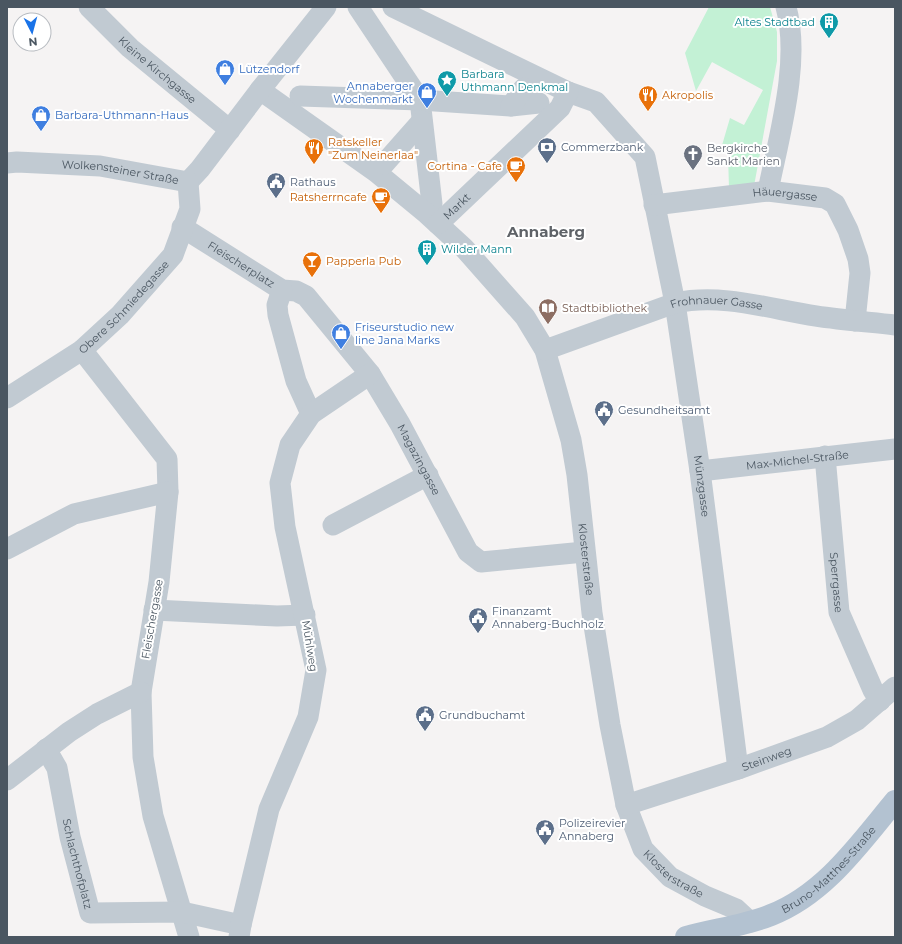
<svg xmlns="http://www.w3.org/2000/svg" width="902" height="944" font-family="Montserrat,sans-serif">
<rect width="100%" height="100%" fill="#f5f3f3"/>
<path fill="#c3f1d5" d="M 709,7 L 770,7 L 777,32 L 777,61 L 754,186 L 729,188 L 728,155 L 730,155 L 729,146 L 720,152 L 730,118 L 744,125 L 763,90 L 712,62 L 696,91 L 685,53 Z"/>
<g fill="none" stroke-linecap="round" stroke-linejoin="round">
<g stroke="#c1cad2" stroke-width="21">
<path id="s1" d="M 89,7 L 130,48 L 230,130"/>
<path d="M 358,7 L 420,100 L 432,204"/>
<path id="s2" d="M 393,7 L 568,92 L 596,102 L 645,157 L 675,303 L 700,471 L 738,769"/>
<path id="s3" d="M 260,90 L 376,172 L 427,214 L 464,248 L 525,317 L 545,350 L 571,440 L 577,475 L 592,613 L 610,725 L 626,805 L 643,849 L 670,877 L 705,896 L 736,909 L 750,922"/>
<path d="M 300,96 L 420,100 L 511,106 L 539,103"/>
<path d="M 511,106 L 524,88"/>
<path id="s4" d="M 7,163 L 17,162 L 100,166 L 188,182"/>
<path d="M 384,164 L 422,121"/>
<path d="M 188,182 L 200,169 L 260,90 L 326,7"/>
<path d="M 768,191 C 779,136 801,61 786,7"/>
<path id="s5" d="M 654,205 L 768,191 L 825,198 L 835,204 L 848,230 L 858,259 L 860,273 L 855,321"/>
<path id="s6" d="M 438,224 L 560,108 L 568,92"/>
<path id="s7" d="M 182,227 L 282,290 L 296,291 L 306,296 L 370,374 L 400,424 L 468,552 L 481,562 L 584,552"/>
<path d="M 282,290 L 277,305 L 278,315 L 296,381 L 311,414"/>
<path d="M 82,350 L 167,459 L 168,492 L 159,582 L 141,692 L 143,757 L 153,816 L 189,937"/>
<path id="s8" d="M 545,350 L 675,303 C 722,293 770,309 816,316 C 842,320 869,322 895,325"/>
<path id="s9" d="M 7,398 L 82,350 L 120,315 L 173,255 L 190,209 L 188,182"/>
<path id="s10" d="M 825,456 L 839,612 L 873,690 L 880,701"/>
<path id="s11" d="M 700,471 L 895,449"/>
<path d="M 333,525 L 428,475"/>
<path d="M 7,549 L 74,514 L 168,492"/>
<path d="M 154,610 L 277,616 L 305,615"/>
<path id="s12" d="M 46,749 L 57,768 L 70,837 L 90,913 L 182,912 L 241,925"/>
<path d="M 7,780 L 69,732 L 97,714 L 141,692"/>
<path id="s13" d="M 626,805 L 738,769 L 827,737 L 857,720 L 895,687"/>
<path d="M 239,937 L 241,925 L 269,809 L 308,717 L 316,670 L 285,527 L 280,483 L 290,445 L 311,414 L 370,374"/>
</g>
<path stroke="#b3c2d1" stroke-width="22" id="s14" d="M 686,937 C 714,929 744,926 771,915 C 825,894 860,843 895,801"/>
</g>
<defs>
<symbol id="building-pin" viewBox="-11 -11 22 30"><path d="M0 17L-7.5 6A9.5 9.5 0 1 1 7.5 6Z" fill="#0f9aa8" stroke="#fff"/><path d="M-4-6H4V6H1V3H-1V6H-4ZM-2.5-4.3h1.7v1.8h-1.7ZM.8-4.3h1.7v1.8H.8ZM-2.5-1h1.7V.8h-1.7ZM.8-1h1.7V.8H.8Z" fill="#fff"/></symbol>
<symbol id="shop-pin" viewBox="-11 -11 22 30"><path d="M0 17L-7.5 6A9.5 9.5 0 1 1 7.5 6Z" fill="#3f7fe0" stroke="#fff"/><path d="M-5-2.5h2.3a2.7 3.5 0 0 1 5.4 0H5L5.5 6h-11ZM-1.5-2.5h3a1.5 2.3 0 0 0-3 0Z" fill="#fff"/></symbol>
<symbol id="sight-pin" viewBox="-11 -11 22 30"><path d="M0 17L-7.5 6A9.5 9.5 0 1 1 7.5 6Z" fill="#0f9aa8" stroke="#fff"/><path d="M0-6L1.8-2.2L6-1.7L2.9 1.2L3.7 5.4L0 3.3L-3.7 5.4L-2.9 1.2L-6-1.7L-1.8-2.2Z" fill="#fff"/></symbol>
<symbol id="restaurant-pin" viewBox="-11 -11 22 30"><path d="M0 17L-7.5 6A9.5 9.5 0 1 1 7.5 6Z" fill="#e8710a" stroke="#fff"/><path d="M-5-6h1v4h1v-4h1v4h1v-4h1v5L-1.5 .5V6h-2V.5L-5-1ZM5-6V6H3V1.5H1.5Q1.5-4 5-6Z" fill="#fff"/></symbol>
<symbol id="bank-pin" viewBox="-11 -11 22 30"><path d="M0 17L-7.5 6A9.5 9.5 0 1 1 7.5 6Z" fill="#5c6f8a" stroke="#fff"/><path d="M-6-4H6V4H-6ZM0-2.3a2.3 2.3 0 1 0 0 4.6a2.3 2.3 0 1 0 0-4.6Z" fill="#fff"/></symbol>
<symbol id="church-pin" viewBox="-11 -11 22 30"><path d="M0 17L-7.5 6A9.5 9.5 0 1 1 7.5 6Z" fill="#6b7280" stroke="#fff"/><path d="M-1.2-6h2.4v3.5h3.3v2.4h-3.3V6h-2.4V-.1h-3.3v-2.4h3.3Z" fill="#fff"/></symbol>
<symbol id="cafe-pin" viewBox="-11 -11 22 30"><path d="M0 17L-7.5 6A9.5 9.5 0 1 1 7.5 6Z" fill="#e8710a" stroke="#fff"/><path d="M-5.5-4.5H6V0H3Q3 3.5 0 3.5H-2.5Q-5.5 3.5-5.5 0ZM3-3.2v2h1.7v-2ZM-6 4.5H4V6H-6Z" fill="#fff"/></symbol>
<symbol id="civic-pin" viewBox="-11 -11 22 30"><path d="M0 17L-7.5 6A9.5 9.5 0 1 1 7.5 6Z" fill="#5c6f8a" stroke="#fff"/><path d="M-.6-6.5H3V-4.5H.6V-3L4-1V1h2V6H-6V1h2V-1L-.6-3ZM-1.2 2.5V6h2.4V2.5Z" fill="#fff"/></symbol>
<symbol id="bar-pin" viewBox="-11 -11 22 30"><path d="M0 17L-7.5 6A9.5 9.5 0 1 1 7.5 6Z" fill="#e8710a" stroke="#fff"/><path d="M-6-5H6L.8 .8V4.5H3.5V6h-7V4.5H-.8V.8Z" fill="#fff"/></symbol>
<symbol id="library-pin" viewBox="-11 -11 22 30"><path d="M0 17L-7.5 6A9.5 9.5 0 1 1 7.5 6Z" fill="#8d6e63" stroke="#fff"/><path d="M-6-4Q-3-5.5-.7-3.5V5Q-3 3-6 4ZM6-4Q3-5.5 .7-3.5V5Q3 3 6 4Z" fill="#fff"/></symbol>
</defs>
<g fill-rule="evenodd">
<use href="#building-pin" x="818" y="11" width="22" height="30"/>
<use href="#shop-pin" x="214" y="58" width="22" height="30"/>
<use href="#sight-pin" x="436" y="69" width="22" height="30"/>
<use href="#shop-pin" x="416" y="81" width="22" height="30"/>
<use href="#restaurant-pin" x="637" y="84" width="22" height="30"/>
<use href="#shop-pin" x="30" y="104" width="22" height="30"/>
<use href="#bank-pin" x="536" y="136" width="22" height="30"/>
<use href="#restaurant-pin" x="303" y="137" width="22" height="30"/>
<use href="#church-pin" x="682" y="143" width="22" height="30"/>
<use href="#cafe-pin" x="505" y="155" width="22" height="30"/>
<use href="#civic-pin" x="265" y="171" width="22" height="30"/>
<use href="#cafe-pin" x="370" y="186" width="22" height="30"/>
<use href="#building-pin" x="416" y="238" width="22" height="30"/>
<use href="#bar-pin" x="301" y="250" width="22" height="30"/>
<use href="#library-pin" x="537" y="297" width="22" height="30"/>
<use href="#shop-pin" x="330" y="322" width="22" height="30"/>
<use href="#civic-pin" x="593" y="399" width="22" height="30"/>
<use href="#civic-pin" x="467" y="606" width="22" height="30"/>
<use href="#civic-pin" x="414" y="704" width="22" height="30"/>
<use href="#civic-pin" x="534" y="818" width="22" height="30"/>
</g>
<g text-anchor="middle" stroke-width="4" stroke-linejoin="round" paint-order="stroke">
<g font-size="11" fill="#0d838f" stroke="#fff" text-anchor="start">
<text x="815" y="26" text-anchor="end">Altes Stadtbad</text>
<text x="461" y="78">Barbara<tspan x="461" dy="13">Uthmann Denkmal</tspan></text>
<text x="441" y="253">Wilder Mann</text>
</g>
<g font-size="11" fill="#366cbe" stroke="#fff" text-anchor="start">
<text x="239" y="73">Lützendorf</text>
<text x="413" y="90" text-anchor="end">Annaberger<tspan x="413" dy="13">Wochenmarkt</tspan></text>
<text x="55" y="119">Barbara-Uthmann-Haus</text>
<text x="355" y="331">Friseurstudio new<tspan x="355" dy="13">line Jana Marks</tspan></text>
</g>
<g font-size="11" fill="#4a5661" stroke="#fff">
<text dy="4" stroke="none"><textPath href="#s1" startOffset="93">Kleine Kirchgasse</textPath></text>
<text dy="4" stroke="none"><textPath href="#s4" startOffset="114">Wolkensteiner Straße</textPath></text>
<text dy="4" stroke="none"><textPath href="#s5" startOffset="132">Häuergasse</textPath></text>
<text dy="4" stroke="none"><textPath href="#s6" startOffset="26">Markt</textPath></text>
<text dy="4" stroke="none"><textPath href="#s7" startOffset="70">Fleischerplatz</textPath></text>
<text dy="4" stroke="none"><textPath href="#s9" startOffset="149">Obere Schmiedegasse</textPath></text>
<text dy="4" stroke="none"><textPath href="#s8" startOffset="180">Frohnauer Gasse</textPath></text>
<text dy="4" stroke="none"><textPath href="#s7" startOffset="343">Magazingasse</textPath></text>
<text dy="4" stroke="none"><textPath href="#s11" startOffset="98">Max-Michel-Straße</textPath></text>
<text dy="4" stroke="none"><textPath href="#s2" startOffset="632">Münzgasse</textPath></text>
<text dy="4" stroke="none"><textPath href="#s3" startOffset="603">Klosterstraße</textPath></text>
<text dy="4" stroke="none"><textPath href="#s10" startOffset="127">Sperrgasse</textPath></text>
<text transform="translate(152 619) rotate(-80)" y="4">Fleischergasse</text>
<text transform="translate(310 646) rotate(81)" y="4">Mühlweg</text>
<text dy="4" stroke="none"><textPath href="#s13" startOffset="148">Steinweg</textPath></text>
<text dy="4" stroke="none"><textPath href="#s12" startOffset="120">Schlachthofplatz</textPath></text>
<text dy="4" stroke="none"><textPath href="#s14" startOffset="162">Bruno-Matthes-Straße</textPath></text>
<text dy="4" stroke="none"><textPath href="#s3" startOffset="939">Klosterstraße</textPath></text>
</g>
<g font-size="11" fill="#c56008" stroke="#fff" text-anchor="start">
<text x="662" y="99">Akropolis</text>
<text x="328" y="146">Ratskeller<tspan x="328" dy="13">"Zum Neinerlaa"</tspan></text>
<text x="502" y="170" text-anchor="end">Cortina - Cafe</text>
<text x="367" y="201" text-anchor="end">Ratsherrncafe</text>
<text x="326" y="265">Papperla Pub</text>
</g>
<g font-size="11" fill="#4e5e75" stroke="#fff" text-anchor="start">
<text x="561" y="151">Commerzbank</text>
<text x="290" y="186">Rathaus</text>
<text x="618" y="414">Gesundheitsamt</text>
<text x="492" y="615">Finanzamt<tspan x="492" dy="13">Annaberg-Buchholz</tspan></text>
<text x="439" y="719">Grundbuchamt</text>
<text x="559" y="827">Polizeirevier<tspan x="559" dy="13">Annaberg</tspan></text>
</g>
<g font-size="11" fill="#5b616d" stroke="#fff" text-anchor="start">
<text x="707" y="152">Bergkirche<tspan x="707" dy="13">Sankt Marien</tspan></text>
</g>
<g font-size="11" fill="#785e54" stroke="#fff" text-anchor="start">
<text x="562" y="312">Stadtbibliothek</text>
</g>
<g font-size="15" font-weight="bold" fill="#5f6368" stroke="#fff">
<text x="546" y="237">Annaberg</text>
</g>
</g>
<rect width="902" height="944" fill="none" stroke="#4a5661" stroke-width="16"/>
<g transform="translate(32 32) rotate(174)"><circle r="19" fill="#ffffff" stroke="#b7bbc0"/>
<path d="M0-3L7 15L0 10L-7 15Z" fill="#1a73e8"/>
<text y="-6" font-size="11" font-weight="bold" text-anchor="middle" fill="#4a5661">N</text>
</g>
</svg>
